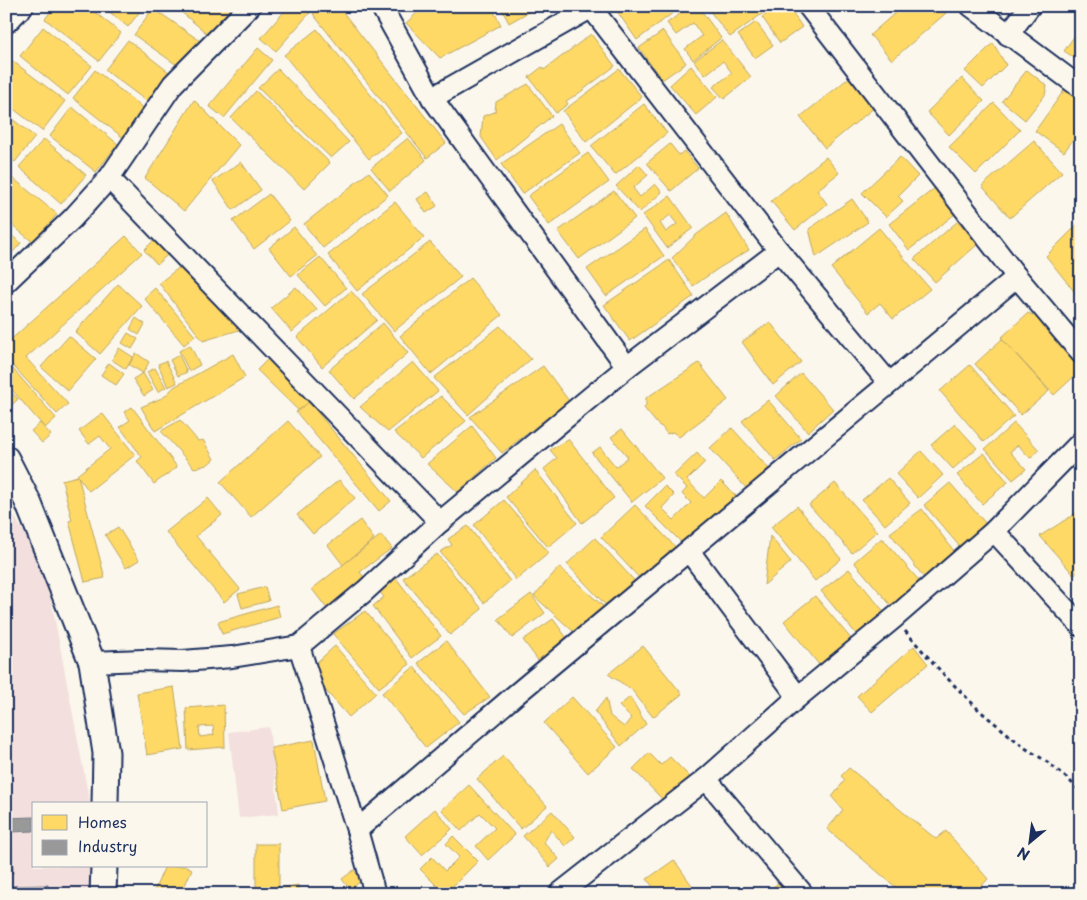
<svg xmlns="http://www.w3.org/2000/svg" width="1087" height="900" font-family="'Playpen Sans',sans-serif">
<rect width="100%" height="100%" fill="#fbf7ec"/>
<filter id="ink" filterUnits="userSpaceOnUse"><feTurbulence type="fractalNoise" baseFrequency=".02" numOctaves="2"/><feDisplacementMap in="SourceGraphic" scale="10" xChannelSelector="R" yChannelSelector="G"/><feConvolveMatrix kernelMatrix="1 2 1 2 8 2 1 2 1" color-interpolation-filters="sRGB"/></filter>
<g filter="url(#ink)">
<g fill="#f3dfdd">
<path d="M 6,502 L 45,568 L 90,804 L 34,804 L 34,866 L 102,866 L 107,894 L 6,894 Z"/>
<path d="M 269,727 L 279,814 L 239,818 L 229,732 Z"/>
</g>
<g fill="#ffd966" stroke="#bba664" fill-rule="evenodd">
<path d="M 55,6 L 87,6 L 121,33 L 99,61 L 45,19 Z"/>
<path d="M 102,6 L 144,6 L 128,27 Z"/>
<path d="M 174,6 L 226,6 L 231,11 L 210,36 Z"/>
<path d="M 289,6 L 316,6 L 276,51 L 261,38 Z"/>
<path d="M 323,6 L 338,6 L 446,143 L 427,158 L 313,14 Z"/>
<path d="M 430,6 L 491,6 L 501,25 L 440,58 L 406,23 L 418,12 Z"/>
<path d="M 500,6 L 539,6 L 509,23 Z"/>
<path d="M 616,6 L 682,6 L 637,40 L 614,7 Z"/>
<path d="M 691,6 L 698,6 L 721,38 L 693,60 L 685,49 L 702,36 L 693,23 L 676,35 L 667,23 Z"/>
<path d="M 713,6 L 762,6 L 766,11 L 730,37 L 709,10 Z"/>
<path d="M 778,6 L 788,6 L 802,27 L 780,43 L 762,17 Z"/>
<path d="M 903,6 L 940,6 L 946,13 L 892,60 L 870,35 Z"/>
<path d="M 153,8 L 203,43 L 184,70 L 134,35 Z"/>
<path d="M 756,22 L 773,45 L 755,58 L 738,35 Z"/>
<path d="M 43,27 L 92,66 L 68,95 L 20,56 Z"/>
<path d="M 1080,28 L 1081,28 L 1081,62 L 1064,51 Z"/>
<path d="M 317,29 L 402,133 L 369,159 L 284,55 Z"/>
<path d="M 663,31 L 686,63 L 662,80 L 639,48 Z"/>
<path d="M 591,34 L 615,66 L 575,96 L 574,96 L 566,101 L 568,104 L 556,113 L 529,77 L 542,67 L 544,70 Z"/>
<path d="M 128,40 L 175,77 L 153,106 L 105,70 Z"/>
<path d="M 722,40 L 751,77 L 724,99 L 713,87 L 732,73 L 723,61 L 705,75 L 694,61 Z"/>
<path d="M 993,43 L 1006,65 L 983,88 L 965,71 Z"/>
<path d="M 258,48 L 272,60 L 224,118 L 209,106 Z"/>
<path d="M 10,59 L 65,101 L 42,131 L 6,103 L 6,64 Z"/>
<path d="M 691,66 L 717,97 L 696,115 L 670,85 Z"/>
<path d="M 278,69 L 349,142 L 331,158 L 258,88 Z"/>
<path d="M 619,69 L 642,97 L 586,142 L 563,111 Z"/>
<path d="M 95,70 L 148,112 L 126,140 L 73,98 Z"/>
<path d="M 1027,70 L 1047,86 L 1045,95 L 1025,120 L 1002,101 Z"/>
<path d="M 850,77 L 875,107 L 825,148 L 800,117 Z"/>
<path d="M 962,78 L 984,101 L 949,135 L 927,112 Z"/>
<path d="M 528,84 L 552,116 L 497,160 L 481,137 L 483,116 L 495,112 L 496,102 Z"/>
<path d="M 1065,89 L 1081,100 L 1081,129 L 1064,152 L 1035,131 Z"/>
<path d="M 256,91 L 330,163 L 304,189 L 231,118 Z"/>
<path d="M 194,100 L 239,145 L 184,211 L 145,178 Z"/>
<path d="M 994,103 L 1020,130 L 976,174 L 949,147 Z"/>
<path d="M 644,104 L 667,133 L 615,175 L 591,146 Z"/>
<path d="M 72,107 L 118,144 L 96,172 L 50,136 Z"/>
<path d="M 6,114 L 35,137 L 15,162 L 6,156 Z"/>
<path d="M 559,124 L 580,153 L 522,194 L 501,164 Z"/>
<path d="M 408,138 L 426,160 L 390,191 L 371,168 Z"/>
<path d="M 44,139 L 86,175 L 61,204 L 19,167 Z"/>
<path d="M 1034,141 L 1062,172 L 1010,218 L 982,186 Z"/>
<path d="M 670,144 L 679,155 L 684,151 L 698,168 L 671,191 L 647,163 Z"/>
<path d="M 588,153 L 609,182 L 549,225 L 528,196 Z"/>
<path d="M 826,157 L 839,173 L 817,190 L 827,204 L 795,230 L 771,201 Z"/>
<path d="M 900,157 L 918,176 L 898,196 L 903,201 L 886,217 L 862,193 Z"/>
<path d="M 241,162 L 261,190 L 233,210 L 213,181 Z"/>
<path d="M 639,165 L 648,175 L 633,188 L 640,197 L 655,184 L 662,192 L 640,212 L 616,186 Z"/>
<path d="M 369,172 L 388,195 L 323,248 L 304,224 Z"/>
<path d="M 9,175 L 57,214 L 34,243 L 6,220 L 6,178 Z"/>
<path d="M 935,188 L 955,214 L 909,250 L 889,224 Z"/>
<path d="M 614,191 L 635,218 L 579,259 L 558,231 Z"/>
<path d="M 428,192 L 437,206 L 426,213 L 417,199 Z"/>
<path d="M 269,194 L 290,221 L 254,249 L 233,221 Z"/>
<path d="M 670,196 L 693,228 L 667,248 L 643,215 ZM 670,215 L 677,224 L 666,232 L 660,223 Z"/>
<path d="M 852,199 L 868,222 L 816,257 L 809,229 Z"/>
<path d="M 395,202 L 424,237 L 357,291 L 328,255 Z"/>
<path d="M 726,213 L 749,250 L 719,268 L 693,286 L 672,258 L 696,235 Z"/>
<path d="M 958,221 L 978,244 L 935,282 L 914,259 Z"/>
<path d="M 1081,221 L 1081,300 L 1046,256 Z"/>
<path d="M 294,227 L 317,256 L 291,276 L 269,248 Z"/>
<path d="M 879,228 L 930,289 L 893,319 L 880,303 L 868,313 L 831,268 Z"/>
<path d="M 645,229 L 664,256 L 606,296 L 587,269 Z"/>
<path d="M 6,231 L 21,243 L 6,260 Z"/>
<path d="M 126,236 L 142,253 L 26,358 L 68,404 L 57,414 L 6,358 L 6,344 Z"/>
<path d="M 158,236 L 172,251 L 157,264 L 144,250 Z"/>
<path d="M 430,242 L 461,277 L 394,331 L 362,294 Z"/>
<path d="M 320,257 L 346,288 L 325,306 L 298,275 Z"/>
<path d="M 669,260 L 694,296 L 630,341 L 604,305 Z"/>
<path d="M 185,263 L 242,329 L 203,341 L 159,283 Z"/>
<path d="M 470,278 L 502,315 L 431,374 L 400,336 Z"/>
<path d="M 118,284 L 142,306 L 100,354 L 75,332 Z"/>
<path d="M 296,287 L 317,310 L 292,332 L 271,308 Z"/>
<path d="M 155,288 L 195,336 L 184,345 L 144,298 Z"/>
<path d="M 351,291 L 377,320 L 322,367 L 297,337 Z"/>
<path d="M 1028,313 L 1049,322 L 1081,355 L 1081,370 L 1054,395 L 1001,338 Z"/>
<path d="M 136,318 L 145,324 L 139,335 L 130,329 Z"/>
<path d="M 770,322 L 801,362 L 773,385 L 742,342 Z"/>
<path d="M 383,323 L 408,353 L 354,399 L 329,370 Z"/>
<path d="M 500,326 L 531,359 L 468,415 L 434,378 Z"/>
<path d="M 128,333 L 138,339 L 132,349 L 122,343 Z"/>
<path d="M 69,336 L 96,359 L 68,391 L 41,367 Z"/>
<path d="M 1002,339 L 1049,391 L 1021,415 L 975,364 Z"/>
<path d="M 190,345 L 200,365 L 189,371 L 179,351 Z"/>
<path d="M 119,348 L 133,357 L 126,369 L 112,360 Z"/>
<path d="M 136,353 L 149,362 L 143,373 L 129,365 Z"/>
<path d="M 233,354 L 245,377 L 155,431 L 141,407 L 164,397 L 174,387 Z"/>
<path d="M 179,355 L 187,372 L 178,376 L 170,360 Z"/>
<path d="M 270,357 L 318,404 L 305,417 L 257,370 Z"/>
<path d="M 6,361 L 56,418 L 45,428 L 6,383 Z"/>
<path d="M 166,361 L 177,383 L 168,387 L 158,364 Z"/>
<path d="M 413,362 L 438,391 L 388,432 L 360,407 Z"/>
<path d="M 109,363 L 124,374 L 116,385 L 101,375 Z"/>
<path d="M 699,363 L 728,400 L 679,437 L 673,432 L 667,434 L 662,427 L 658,425 L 644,408 L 646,405 L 646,398 Z"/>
<path d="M 970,365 L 1014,416 L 984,442 L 940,391 Z"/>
<path d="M 543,366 L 569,401 L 502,453 L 470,417 Z"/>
<path d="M 155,368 L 166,387 L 158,392 L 147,372 Z"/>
<path d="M 143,373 L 153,390 L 144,396 L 133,379 Z"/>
<path d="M 801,373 L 833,409 L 808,432 L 776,396 Z"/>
<path d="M 6,388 L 18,399 L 8,409 L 6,407 Z"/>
<path d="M 441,396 L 466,421 L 421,458 L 394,432 Z"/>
<path d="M 768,400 L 801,439 L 775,460 L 742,421 Z"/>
<path d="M 309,402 L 391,501 L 379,511 L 296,412 Z"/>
<path d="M 132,407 L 177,467 L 154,484 L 137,461 L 142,457 L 120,427 L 130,420 L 124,412 Z"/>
<path d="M 102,413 L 135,455 L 89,491 L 77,475 L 110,449 L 100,436 L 89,444 L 79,431 Z"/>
<path d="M 180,420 L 198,441 L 203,440 L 214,459 L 207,465 L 194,468 L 161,431 Z"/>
<path d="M 288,421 L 320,457 L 251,517 L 220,482 Z"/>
<path d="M 40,423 L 51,435 L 42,443 L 31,431 Z"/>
<path d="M 1014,423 L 1039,450 L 1030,458 L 1018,445 L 1010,452 L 1026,469 L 1013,480 L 985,449 Z"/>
<path d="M 955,424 L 977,448 L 953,469 L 931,445 Z"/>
<path d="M 472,426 L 496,458 L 458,492 L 427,464 Z"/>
<path d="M 732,428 L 770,470 L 748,490 L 710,448 Z"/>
<path d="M 622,429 L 662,478 L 632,502 L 592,453 L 600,447 L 616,467 L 628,457 L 611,437 Z"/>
<path d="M 568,439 L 614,498 L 582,523 L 544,469 L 557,458 L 550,450 Z"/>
<path d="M 921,451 L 943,475 L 918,498 L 896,474 Z"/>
<path d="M 697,453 L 705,462 L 687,480 L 704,498 L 721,481 L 743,503 L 693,554 L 645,506 L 665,486 L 674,495 L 662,508 L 674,520 L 691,503 L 682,494 L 687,488 L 674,475 Z"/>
<path d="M 984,453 L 1008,482 L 982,504 L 957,475 Z"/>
<path d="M 535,470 L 577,523 L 548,547 L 506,497 Z"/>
<path d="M 78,476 L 105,578 L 85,582 L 69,521 L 72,520 L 62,480 Z"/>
<path d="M 888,478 L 910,503 L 885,525 L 862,500 Z"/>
<path d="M 339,480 L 355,498 L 313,534 L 297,515 Z"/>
<path d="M 835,483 L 877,531 L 852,553 L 809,505 Z"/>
<path d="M 950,483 L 987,525 L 961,548 L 924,505 Z"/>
<path d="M 208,498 L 222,515 L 196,536 L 240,589 L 224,602 L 166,532 Z"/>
<path d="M 504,500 L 549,553 L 516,580 L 474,525 Z"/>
<path d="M 635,505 L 685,557 L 644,583 L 601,537 Z"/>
<path d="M 797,506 L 841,559 L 815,581 L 771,527 Z"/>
<path d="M 922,509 L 957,555 L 925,579 L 890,533 Z"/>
<path d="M 1081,510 L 1081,568 L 1074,575 L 1040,536 Z"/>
<path d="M 360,520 L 374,539 L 343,565 L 328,545 Z"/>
<path d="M 468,526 L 510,581 L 484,603 L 440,552 L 452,545 L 448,539 Z"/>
<path d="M 118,527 L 139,560 L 126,568 L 105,535 Z"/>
<path d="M 381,535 L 392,548 L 360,572 L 366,580 L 328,610 L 312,589 Z"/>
<path d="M 770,536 L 791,562 L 764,585 Z"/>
<path d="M 595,538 L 642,589 L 615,615 L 567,564 Z"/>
<path d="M 882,538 L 922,584 L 894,609 L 854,562 Z"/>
<path d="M 437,554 L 482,609 L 450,635 L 403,578 Z"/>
<path d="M 559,567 L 611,613 L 585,642 L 534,596 Z"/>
<path d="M 849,569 L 885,613 L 857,635 L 821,591 Z"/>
<path d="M 396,578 L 441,636 L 412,658 L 373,606 L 384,597 L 378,590 Z"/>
<path d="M 265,587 L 269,601 L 242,608 L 238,594 Z"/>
<path d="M 531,594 L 545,613 L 512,638 L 498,619 Z"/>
<path d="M 815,596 L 852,640 L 820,666 L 784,621 Z"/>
<path d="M 277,605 L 280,617 L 222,634 L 218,622 Z"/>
<path d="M 365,611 L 410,664 L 379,688 L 333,634 Z"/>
<path d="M 553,619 L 572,645 L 543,667 L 523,640 Z"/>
<path d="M 446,641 L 490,697 L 464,714 L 418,663 Z"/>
<path d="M 335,646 L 376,693 L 349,717 L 313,676 L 316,663 Z"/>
<path d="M 643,646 L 682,694 L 653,717 L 631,689 L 608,674 Z"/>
<path d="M 914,646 L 928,664 L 872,712 L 857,696 Z"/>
<path d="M 414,667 L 459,722 L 426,748 L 382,693 Z"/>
<path d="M 174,687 L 183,749 L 147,755 L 137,693 Z"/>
<path d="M 572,697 L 617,747 L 588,773 L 544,723 Z"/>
<path d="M 630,697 L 646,724 L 621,746 L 595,712 L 606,698 L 610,716 L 624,727 L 631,718 L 619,706 Z"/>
<path d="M 224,705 L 225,747 L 188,750 L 186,708 ZM 213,726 L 214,735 L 200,737 L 199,727 Z"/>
<path d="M 314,740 L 325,801 L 283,809 L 271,748 Z"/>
<path d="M 649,753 L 661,765 L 670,757 L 691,778 L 665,802 L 633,769 Z"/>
<path d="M 503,756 L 547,806 L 521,829 L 477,779 Z"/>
<path d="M 849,768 L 936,839 L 946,831 L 988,879 L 974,894 L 904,894 L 827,829 L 843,810 L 832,797 L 845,780 L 841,776 Z"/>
<path d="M 469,785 L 515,835 L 488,860 L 476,846 L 495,828 L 480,813 L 461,831 L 442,810 Z"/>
<path d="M 435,809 L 452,829 L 422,855 L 405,836 Z"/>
<path d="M 552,811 L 575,837 L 565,846 L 551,830 L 544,842 L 559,859 L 550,867 L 523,836 Z"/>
<path d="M 453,836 L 478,861 L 445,894 L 420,869 L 432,857 L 445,871 L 459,857 L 446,844 Z"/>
<rect x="256" y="844" width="23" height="50"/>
<path d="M 674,860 L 698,894 L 658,894 L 647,879 Z"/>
<path d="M 165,866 L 186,866 L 192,869 L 181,894 L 159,894 L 154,891 Z"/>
<path d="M 354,870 L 362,880 L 350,890 L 342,879 Z"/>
<path d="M 779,882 L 789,894 L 765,894 Z"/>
<path d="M 298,885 L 299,894 L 284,894 L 283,888 Z"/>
<path d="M 636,886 L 643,894 L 627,894 Z"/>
<rect x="242" y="888" width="12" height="6"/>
</g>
<g fill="#999" stroke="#737987">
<path d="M 34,817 L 34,831 L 11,832 L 13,873 L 6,873 L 6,818 Z"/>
<path d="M 48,885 L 48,894 L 10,894 L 10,886 Z"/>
</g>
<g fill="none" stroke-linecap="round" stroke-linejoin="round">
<defs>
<g id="minor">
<path d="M 381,6 L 432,98 L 627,367"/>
<path d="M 590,6 L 779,251 L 889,383"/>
<path d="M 808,6 L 1017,277 L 1081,353"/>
<path d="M 971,6 L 1081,88"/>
<path d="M 6,23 L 23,6"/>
<path d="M 1008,35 L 1030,6"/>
<path d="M 432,98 L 594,6"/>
<path d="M 109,178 L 440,522"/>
<path d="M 6,282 L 72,219 L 109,178 L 173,84 L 250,6"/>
<path d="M 994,531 L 1081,626"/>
<path d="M 689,551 L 798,697"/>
<path d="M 299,646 L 357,830 L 375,894"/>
<path d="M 92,662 L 143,660 L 183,661 L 232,657 L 299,646 L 365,591 L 440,522 L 627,367 L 779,251"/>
<path d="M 706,779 L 803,894"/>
<path d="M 357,830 L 514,696 L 1017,277"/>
<path d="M 559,894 L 706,779 L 798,697 L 894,618 L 994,531 L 1081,442"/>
</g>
<g id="tertiary">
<path d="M 6,459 L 28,502 L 92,662 L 106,753 L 105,804"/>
<path d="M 103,894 L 104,866"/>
</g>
</defs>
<use href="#minor" stroke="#1b2f5e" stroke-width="24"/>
<use href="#tertiary" stroke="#1b2f5e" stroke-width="29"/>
<path stroke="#1b2f5e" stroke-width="3" stroke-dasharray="4 4" stroke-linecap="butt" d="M 905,631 L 945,676 L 980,711 L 1025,748 L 1046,761 L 1069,780 L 1081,792"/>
<use href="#minor" stroke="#fbf7ec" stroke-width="20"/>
<use href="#tertiary" stroke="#fbf7ec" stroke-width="25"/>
</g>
</g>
<rect width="1087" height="900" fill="none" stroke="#fbf7ec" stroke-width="25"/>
<rect x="12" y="12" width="1062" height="875" fill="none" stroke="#1b2f5e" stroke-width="2" filter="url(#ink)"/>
<rect x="32" y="802" width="175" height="65" fill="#fbf7ec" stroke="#a1a7b3"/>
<rect x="42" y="815" width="25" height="15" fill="#ffd966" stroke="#a1a7b3"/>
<text x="78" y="828" font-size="15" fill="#1b2f5e">Homes</text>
<rect x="42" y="840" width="25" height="15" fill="#999999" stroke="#a1a7b3"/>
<text x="78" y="852" font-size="15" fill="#1b2f5e">Industry</text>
<g transform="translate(1030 842) rotate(209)" stroke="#fbf7ec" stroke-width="4" paint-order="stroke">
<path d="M0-4L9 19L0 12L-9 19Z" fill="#1b2f5e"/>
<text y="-8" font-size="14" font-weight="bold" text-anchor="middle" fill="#1b2f5e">N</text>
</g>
</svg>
